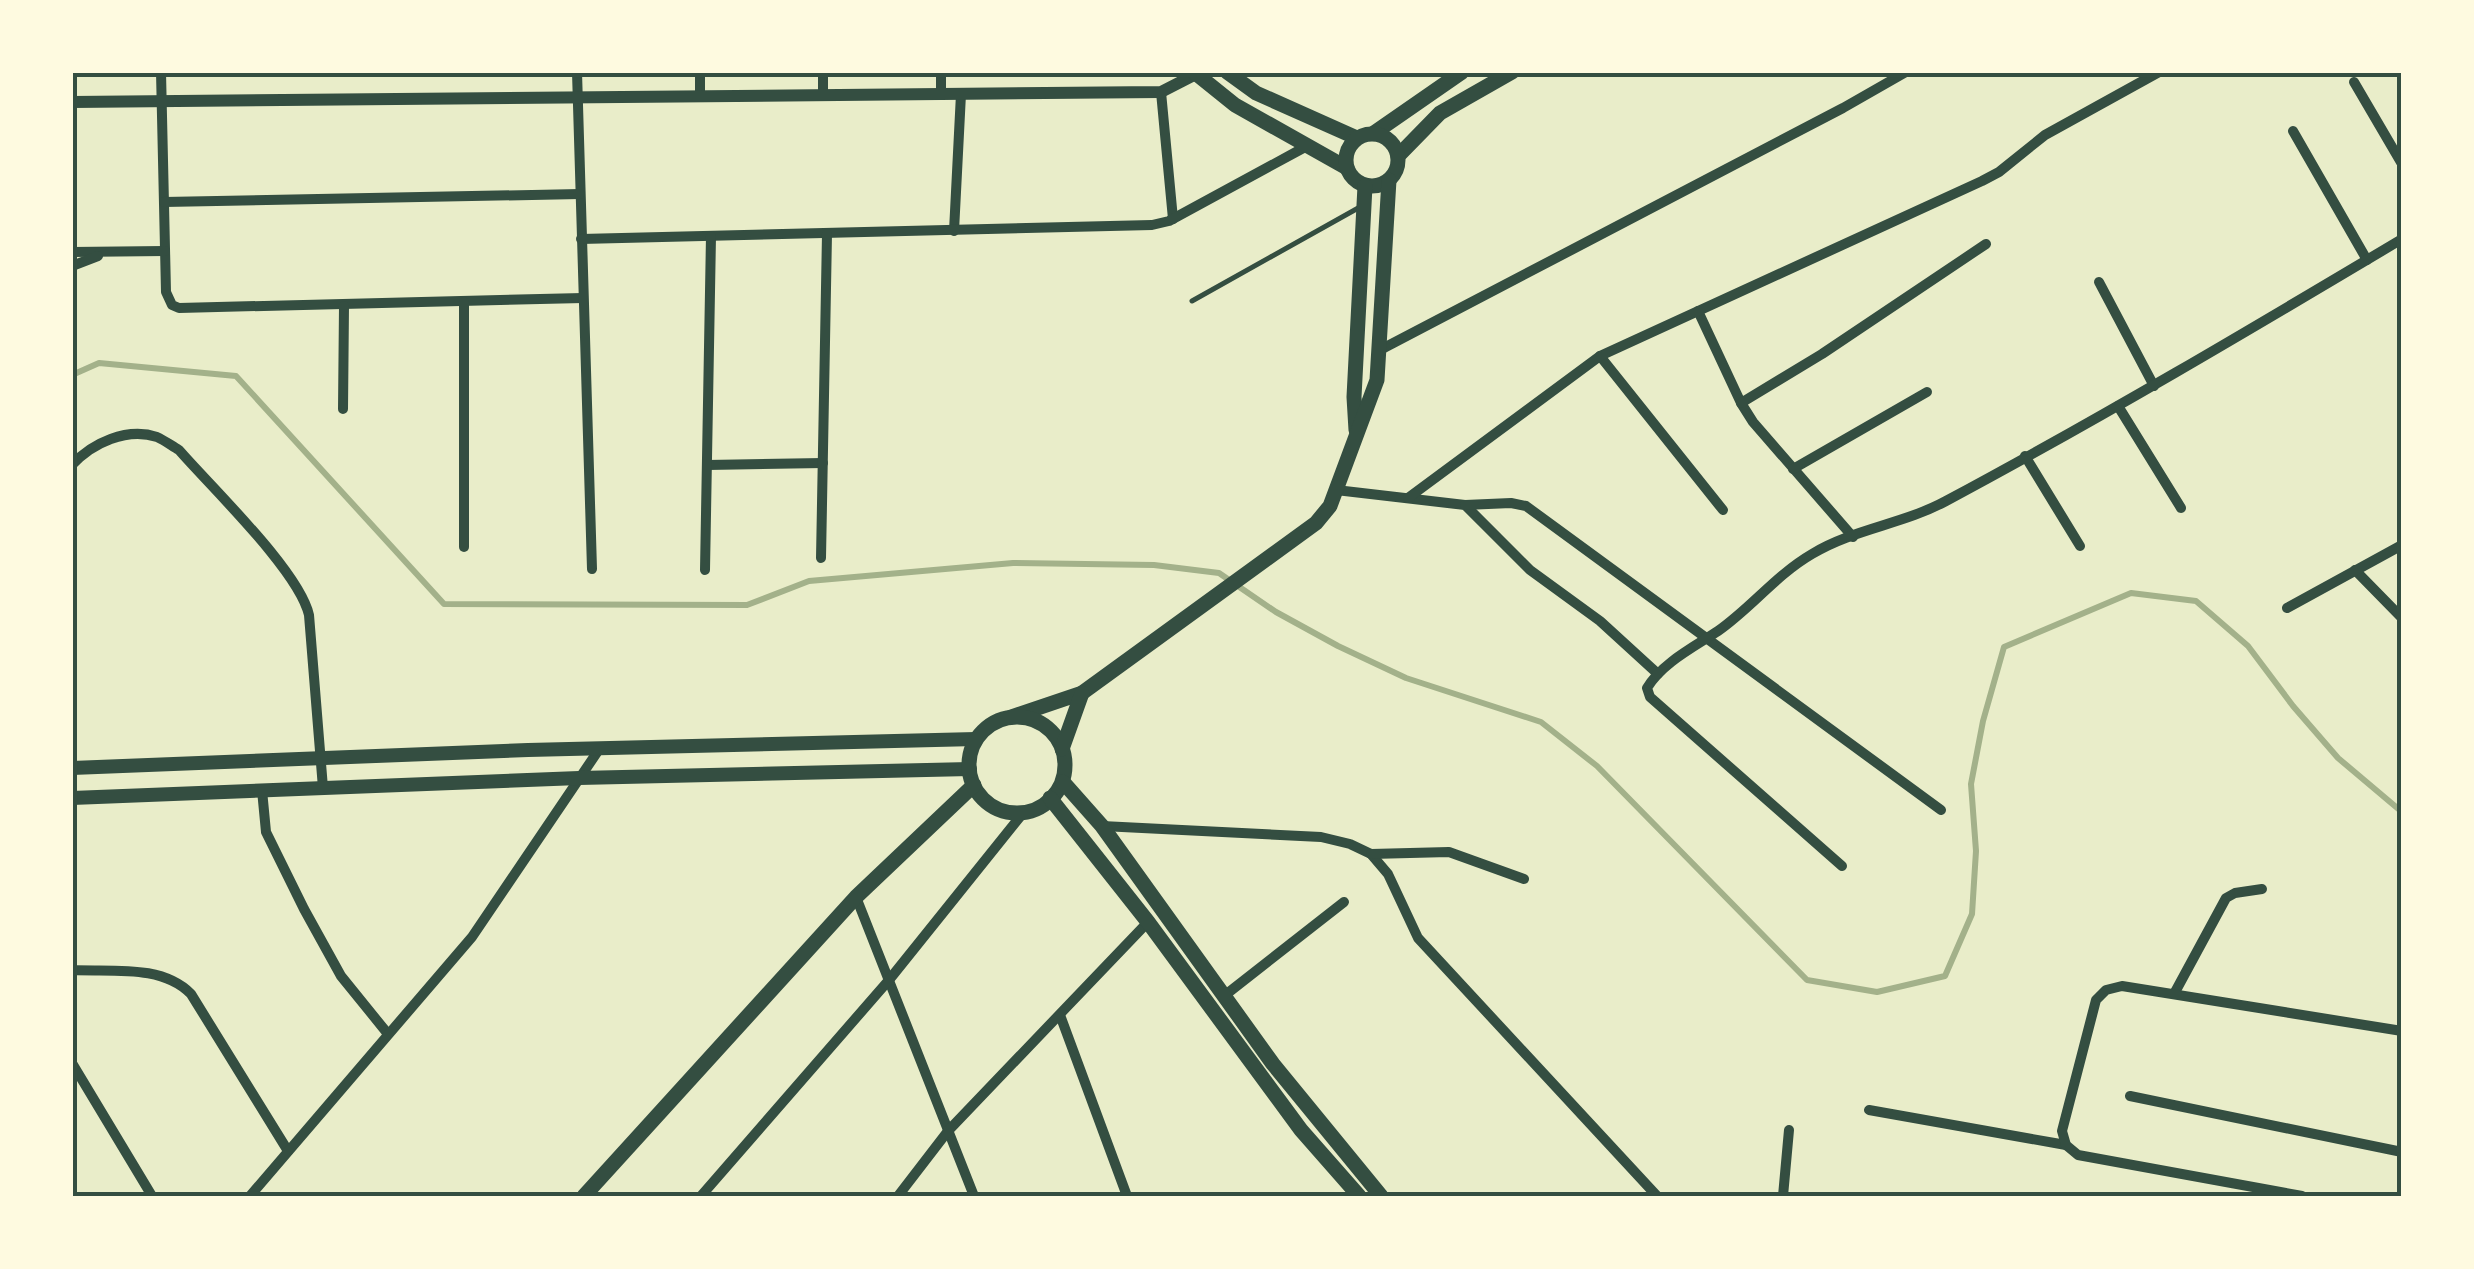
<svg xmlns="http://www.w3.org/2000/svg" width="2474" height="1269" font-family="'Fira Sans',sans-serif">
<rect width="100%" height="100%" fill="#e9edc9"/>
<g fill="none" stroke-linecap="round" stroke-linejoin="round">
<path stroke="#a3b18a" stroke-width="6" d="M 72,375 L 99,363 L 236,376 L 444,604 L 747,605 L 809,581 L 1013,563 L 1154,565 L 1219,573 L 1276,612 L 1338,646 L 1406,678 L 1541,722 L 1597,766 L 1807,980 L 1877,992 L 1945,976 L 1972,914 L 1976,851 L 1971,784 L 1983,721 L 2004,647 L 2131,593 L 2196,601 L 2248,646 L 2293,706 L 2338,758 L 2402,812"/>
<path stroke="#344e41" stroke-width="5" d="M 1192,301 L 1360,207"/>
<g stroke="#344e41" stroke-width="10">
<path d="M 161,72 L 166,292 L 172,305 L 179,308 L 583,298"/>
<path d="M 577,72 L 592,569"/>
<path d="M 2354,82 L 2402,164"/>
<path d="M 1161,92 L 1173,219"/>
<path d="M 941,93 L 941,72"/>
<path d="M 823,94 L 823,72"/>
<path d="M 700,95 L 700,72"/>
<path d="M 2293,131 L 2367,260"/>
<path d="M 164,202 L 580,194"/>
<path d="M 954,231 L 961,94"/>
<path d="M 581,239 L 1152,225 L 1169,221 L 1307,146"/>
<path d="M 72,252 L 165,251"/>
<path d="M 72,266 L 98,256"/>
<path d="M 2099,282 L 2154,386"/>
<path d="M 1698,311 L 1741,403 L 1753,422 L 1853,537"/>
<path d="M 1378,351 L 1843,108 L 1906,72"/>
<path d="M 1600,356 L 1723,510"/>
<path d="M 1741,403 L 1822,354 L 1986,244"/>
<path d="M 2118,406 L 2181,508"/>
<path d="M 343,409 L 344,306"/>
<path d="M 2025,456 L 2080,546"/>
<path d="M 72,465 C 92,443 127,427 157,437 C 164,440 172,446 179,450 C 212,488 299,571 309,615 L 323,788"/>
<path d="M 707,465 L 823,463"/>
<path d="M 1793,469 L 1927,392"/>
<path d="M 1336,490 L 1465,505 L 1530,570 L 1600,621 L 1658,674"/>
<path d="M 1408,498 L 1600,356 L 1982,181 L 1999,172 L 2045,135 L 2159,72"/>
<path d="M 1465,505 L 1511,503 L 1526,506 L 1941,810"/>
<path d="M 464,547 L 464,302"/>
<path d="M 821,558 L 827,234"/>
<path d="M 705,570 L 711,236"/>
<path d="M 2355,570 L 2402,618"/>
<path d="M 2287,608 L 2402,545"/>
<path d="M 262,790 L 266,832 L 304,909 L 341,976 L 388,1034"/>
<path d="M 1102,826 L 1321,837 L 1350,844 L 1371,854 L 1388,874 L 1418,938 L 1657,1196"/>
<path d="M 1371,854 L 1449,852 L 1524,879"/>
<path d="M 1842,866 L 1650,697 L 1647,688 C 1662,663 1694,647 1718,631 C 1751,608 1776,575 1812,554 C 1853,529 1904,524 1946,501 C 2101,418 2251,329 2402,239"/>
<path d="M 856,897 L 974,1196"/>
<path d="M 72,970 C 111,972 162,964 191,994 L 288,1151"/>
<path d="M 2174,994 L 2226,898 L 2235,893 L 2262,889"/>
<path d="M 1224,996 L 1344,902"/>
<path d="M 1060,1015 L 1127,1196"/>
<path d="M 72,1063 L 152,1196"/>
<path d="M 2130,1096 L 2402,1152"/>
<path d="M 1869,1110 L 2066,1145"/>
<path d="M 250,1196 L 472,937 L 600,748"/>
<path d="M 701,1196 L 889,980 L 1023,813"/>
<path d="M 898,1196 L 948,1131 L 1148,922"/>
<path d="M 1783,1196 L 1789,1130"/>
<path d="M 2302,1196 L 2078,1155 L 2066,1145 L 2062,1131 L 2096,1000 L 2106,990 L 2122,986 L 2402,1031"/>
</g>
<path stroke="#344e41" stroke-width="12" d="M 72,102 L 1161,92 L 1200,72"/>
<g stroke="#344e41" stroke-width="14">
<path d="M 72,768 L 528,750 L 976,739"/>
<path d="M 72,798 L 579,778 L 970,769"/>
</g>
<g stroke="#344e41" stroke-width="15">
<path d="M 1374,133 L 1462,72"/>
<path d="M 1398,156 L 1440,113 L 1512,72"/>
</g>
<g stroke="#344e41" stroke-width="15">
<path d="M 1194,72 L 1235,105 L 1347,168"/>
<path d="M 1227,72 L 1256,93 L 1357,138"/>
<circle cx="1372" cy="160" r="26"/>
<path d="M 1356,430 L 1354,397 L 1365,186"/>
<path d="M 1011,717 L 1082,693 L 1316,523 L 1330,506 L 1377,380 L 1389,180"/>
<circle cx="1017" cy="765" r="48"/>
<path d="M 1062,749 L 1082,693"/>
<path d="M 1063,782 L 1102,826 L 1273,1064 L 1381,1196"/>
<path d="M 1050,798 L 1148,922 L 1301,1130 L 1359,1196"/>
<path d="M 584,1196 L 856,897 L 974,785"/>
</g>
</g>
<rect width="2474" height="1269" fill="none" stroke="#fefae0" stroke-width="150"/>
<rect x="75" y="75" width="2324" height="1119" fill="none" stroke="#344e41" stroke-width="4"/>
</svg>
